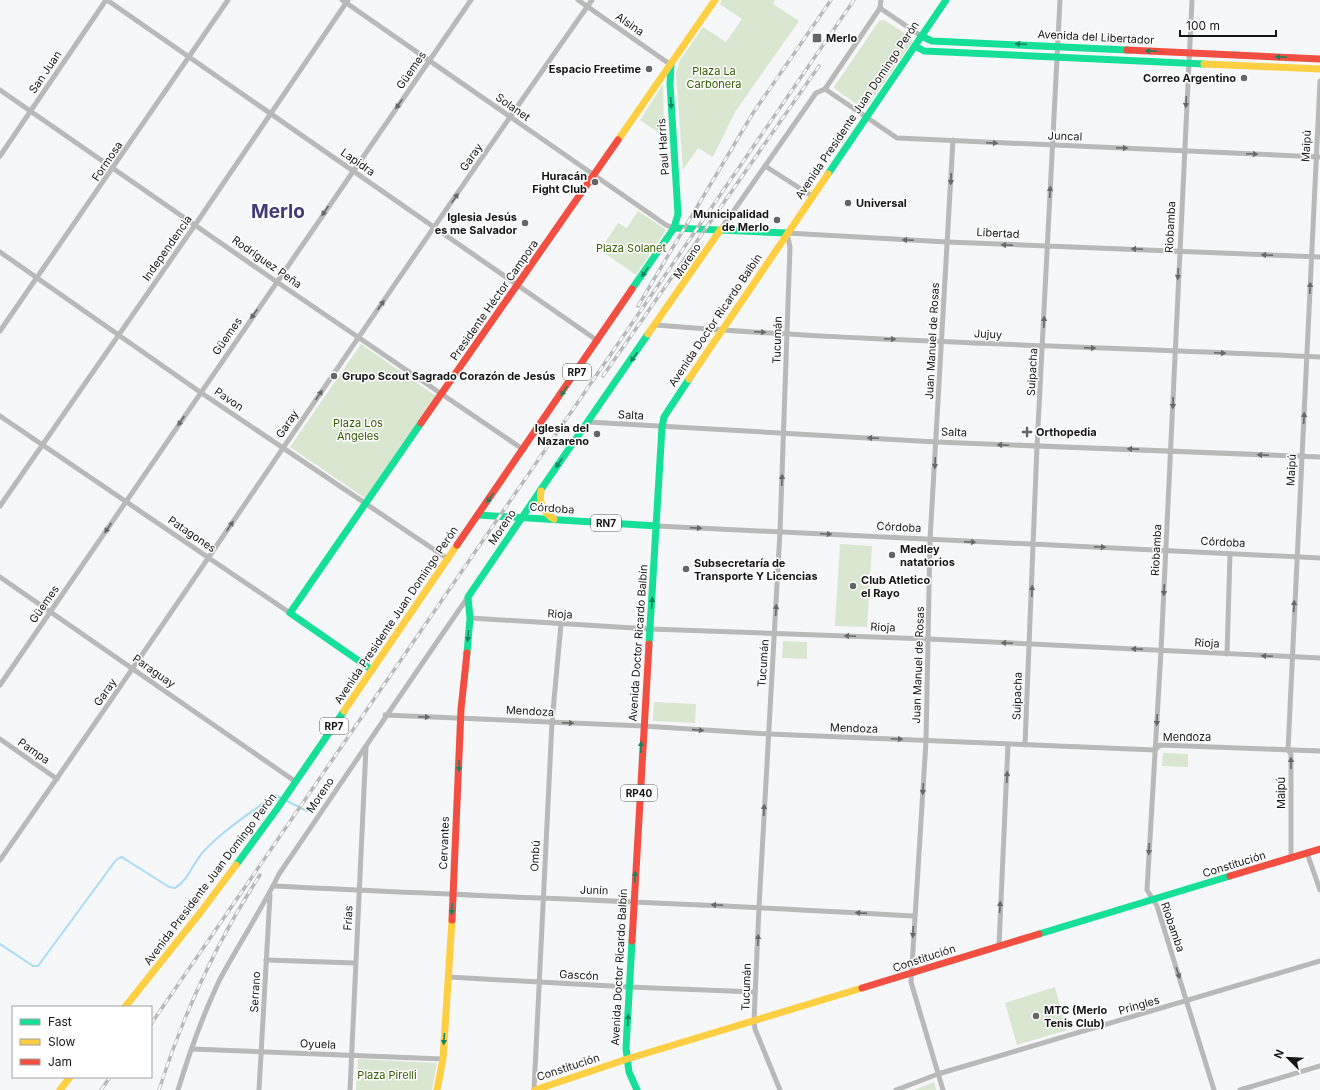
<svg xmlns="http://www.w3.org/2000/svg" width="1320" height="1090" font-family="Inter,sans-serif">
<rect width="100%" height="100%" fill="#f6f7f9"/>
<g fill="#d9e6d0">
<path d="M 722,0 L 775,0 L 773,4 L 799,21 L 735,112 L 713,157 L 698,148 L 683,170 L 676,74 L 680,60 L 703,27 L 726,42 L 742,19 L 720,4 Z"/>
<path d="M 884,20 L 912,38 L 912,42 L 866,108 L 862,108 L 835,89 L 834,87 L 879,21 Z"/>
<path d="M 663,84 L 664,136 L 640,120 Z"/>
<path d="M 638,211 L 666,230 L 636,275 L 600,250 L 618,223 L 627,228 Z"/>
<path d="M 361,344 L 436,396 L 365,498 L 290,447 Z"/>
<path d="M 840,544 L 872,546 L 867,627 L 835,626 Z"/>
<path d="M 783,641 L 807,642 L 807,659 L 782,658 Z"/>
<path d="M 654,702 L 696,704 L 695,723 L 653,721 Z"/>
<path d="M 1163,753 L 1188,754 L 1188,767 L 1162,766 Z"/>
<path d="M 1055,987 L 1067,1030 L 1017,1045 L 1005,1003 Z"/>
<path d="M 358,1059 L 437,1063 L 432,1090 L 356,1090 Z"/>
<path d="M 934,1082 L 936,1090 L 914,1090 Z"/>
</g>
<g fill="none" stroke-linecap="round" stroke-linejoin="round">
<g stroke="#a9dbf6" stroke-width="2">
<path d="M 285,800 L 307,811 L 312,811"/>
<path d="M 0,944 L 33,966 L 38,966 L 116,860 L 121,857 L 125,859 L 169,887 L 175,888 C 188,881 193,863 203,852 C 222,831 248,815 270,798 L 275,795 L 281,798"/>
</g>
<g stroke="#b8b9b8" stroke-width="5">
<path d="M 107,0 L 598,341"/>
<path d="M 342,0 L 666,225 L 674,228"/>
<path d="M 578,0 L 671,65"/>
<path d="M 1192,0 L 1161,651 L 1147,890 L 1157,906 L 1214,1090"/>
<path d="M 880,8 L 921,36"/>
<path d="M 825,89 L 897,138 L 1320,157"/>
<path d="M 0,90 L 277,282 L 524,450"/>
<path d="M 0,156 L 106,0"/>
<path d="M 765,166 L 812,196"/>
<path d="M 721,229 L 816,93 L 825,89 L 880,8 L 881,0"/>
<path d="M 0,252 L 200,392 L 448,559"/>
<path d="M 656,325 C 877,343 1099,346 1320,357"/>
<path d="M 0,331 L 228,0"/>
<path d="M 0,416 L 290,613"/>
<path d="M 588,422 L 936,442 L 1320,457"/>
<path d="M 0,506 L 195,225 L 348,0"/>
<path d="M 657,526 L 1320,558"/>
<path d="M 0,577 L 296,782"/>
<path d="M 470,618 L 650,629 L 929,639 L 1320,658"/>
<path d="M 1227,654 L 1230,554"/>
<path d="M 0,685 L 471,0"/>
<path d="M 385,715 L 643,726 L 769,734 L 1155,750 L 1160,745 L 1320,751"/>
<path d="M 0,739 L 57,779"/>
<path d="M 1025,745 L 1037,446 L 1060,0"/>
<path d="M 1307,853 L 1320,890"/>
<path d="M 1291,858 L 1291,754 L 1288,750 L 1320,81"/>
<path d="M 0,860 C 200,575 391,284 592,0"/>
<path d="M 274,886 C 487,897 701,903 914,916"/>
<path d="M 999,945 L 1008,744"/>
<path d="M 266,960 L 355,963"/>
<path d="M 449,977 L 629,987 L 755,992"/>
<path d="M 192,1049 L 443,1059"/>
<path d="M 178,1090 C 189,1054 203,1015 219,981 C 238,945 261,911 279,874 C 342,782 404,689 468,597"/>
<path d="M 259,1090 L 270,895"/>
<path d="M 350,1090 L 366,747"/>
<path d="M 534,1090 L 552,722 L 561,624"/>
<path d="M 780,1090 L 755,1029 L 754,1021 L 759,907 L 780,531 L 790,247 L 787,233 L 947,242 L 1320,257"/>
<path d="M 896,1090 L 938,1074 L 1320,961"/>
<path d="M 943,1090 L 911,982 L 926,741 L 930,540 L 953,140"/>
<path d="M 1240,1090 L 1320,1066"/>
</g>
<g stroke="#16e098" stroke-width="7">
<path d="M 921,36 L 932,41 L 1127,50"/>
<path d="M 915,46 L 924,51 L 1204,64"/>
<path d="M 671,65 L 670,84 L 678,214 L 674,228 L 787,233"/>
<path d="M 828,174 L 946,0"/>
<path d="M 632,289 L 674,228"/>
<path d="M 542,488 L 648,334"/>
<path d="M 478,515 L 657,526"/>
<path d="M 649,644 L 662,427 L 664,417 L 689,379"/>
<path d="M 467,653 L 470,618 L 468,597 L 542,488"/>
<path d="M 372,670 L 290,613 L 421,423"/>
<path d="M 236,865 L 277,809 L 344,711"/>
<path d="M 1039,934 L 1230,876"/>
<path d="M 632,941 L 626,1048 L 629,1072 L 637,1090"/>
</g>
<g stroke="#ffcf43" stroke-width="7">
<path d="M 1204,64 L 1320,69"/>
<path d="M 618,140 L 715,0"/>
<path d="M 648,334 L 721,229"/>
<path d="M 689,379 L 828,174"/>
<path d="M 541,491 C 539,504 543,512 554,519"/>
<path d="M 344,711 L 457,545"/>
<path d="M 125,1007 L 200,913 L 236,865"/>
<path d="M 60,1090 L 70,1077"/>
<path d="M 437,1090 L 443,1059 L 452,920"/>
<path d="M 535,1090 L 627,1059 L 862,988"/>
</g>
<g stroke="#f24e42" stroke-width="7">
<path d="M 1127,50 L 1320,59"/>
<path d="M 421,423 L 618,140"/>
<path d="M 457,545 L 632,289"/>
<path d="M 1230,876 L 1320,849"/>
<path d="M 452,920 L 461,709 L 467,653"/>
<path d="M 632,941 L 649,644"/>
<path d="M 862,988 L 1039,934"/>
</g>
<defs>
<g id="rail">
<path d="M 638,306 L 753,113 L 831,0"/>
<path d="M 603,376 L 819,66"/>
<path d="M 151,1024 L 854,0"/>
<path d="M 101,1090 L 110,1077"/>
<path d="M 159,1090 C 183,1015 217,941 260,875"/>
</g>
</defs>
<use href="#rail" stroke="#b8b9b9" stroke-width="3.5"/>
<use href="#rail" stroke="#fff" stroke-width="2" stroke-dasharray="6" stroke-linecap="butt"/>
</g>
<defs><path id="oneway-solid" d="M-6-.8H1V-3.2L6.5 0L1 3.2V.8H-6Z"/></defs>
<g fill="#16855e">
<use href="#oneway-solid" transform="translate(1021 44) rotate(-177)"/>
<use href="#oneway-solid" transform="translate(1151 51) rotate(-177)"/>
<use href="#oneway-solid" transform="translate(1281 57) rotate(-177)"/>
<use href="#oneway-solid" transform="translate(671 103) rotate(86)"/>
<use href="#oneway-solid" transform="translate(645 272) rotate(124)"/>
<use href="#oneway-solid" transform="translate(634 357) rotate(125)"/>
<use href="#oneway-solid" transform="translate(564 391) rotate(124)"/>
<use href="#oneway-solid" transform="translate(559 463) rotate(125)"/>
<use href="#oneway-solid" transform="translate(490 498) rotate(125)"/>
<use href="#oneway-solid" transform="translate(652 603) rotate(-86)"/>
<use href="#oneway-solid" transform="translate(468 636) rotate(95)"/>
<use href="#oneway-solid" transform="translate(641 747) rotate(-87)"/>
<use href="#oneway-solid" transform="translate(459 766) rotate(92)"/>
<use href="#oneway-solid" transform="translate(635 877) rotate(-87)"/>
<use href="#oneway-solid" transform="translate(452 909) rotate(93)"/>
<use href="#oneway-solid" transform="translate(628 1020) rotate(-87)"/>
<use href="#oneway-solid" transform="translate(444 1039) rotate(94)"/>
</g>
<g fill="#676868">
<use href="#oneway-solid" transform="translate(1186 102) rotate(93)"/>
<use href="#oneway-solid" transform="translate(399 104) rotate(125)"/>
<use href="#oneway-solid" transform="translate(992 143) rotate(2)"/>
<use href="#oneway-solid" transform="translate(1122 148) rotate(2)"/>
<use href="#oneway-solid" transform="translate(1252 154) rotate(3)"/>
<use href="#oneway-solid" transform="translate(951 179) rotate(93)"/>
<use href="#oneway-solid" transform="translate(1050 192) rotate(-87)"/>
<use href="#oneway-solid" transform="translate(455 198) rotate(-55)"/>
<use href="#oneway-solid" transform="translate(325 211) rotate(124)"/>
<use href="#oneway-solid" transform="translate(908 240) rotate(-177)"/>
<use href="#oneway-solid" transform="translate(1007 245) rotate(-177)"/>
<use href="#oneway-solid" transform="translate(1137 249) rotate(-178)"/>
<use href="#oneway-solid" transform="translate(1267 255) rotate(-177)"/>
<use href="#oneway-solid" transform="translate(1178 274) rotate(93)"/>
<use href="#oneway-solid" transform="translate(1310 288) rotate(-88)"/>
<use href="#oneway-solid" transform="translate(381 305) rotate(-55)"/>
<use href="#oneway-solid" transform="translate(254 314) rotate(125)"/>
<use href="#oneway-solid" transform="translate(1044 322) rotate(-88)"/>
<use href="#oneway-solid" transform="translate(760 332) rotate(3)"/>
<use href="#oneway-solid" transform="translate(890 339) rotate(3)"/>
<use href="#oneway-solid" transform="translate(1090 348) rotate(2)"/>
<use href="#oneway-solid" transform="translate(1220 353) rotate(2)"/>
<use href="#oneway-solid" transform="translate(319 395) rotate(-56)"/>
<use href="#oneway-solid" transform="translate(1173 403) rotate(92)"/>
<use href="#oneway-solid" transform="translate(1304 418) rotate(-87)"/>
<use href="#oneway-solid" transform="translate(181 421) rotate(124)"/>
<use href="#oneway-solid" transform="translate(873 438) rotate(-177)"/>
<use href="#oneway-solid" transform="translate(1003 445) rotate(-178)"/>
<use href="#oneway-solid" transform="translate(1133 449) rotate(-178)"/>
<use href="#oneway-solid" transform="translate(1263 455) rotate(-178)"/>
<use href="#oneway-solid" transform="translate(935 463) rotate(93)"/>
<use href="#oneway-solid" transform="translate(782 480) rotate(-88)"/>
<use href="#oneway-solid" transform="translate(230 526) rotate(-56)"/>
<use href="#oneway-solid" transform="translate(108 528) rotate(124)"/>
<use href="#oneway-solid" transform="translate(696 528) rotate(2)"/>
<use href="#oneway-solid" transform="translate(826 534) rotate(3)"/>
<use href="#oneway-solid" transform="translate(970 542) rotate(2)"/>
<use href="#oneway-solid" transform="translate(1100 547) rotate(3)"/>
<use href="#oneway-solid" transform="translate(1164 590) rotate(93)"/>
<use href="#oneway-solid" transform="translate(1032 591) rotate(-88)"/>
<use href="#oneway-solid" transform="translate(1294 606) rotate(-87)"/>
<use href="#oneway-solid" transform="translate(776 610) rotate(-87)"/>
<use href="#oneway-solid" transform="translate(850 636) rotate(-178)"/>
<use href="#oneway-solid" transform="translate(1007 643) rotate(-177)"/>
<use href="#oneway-solid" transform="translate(1137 649) rotate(-177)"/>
<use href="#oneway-solid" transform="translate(1267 656) rotate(-177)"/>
<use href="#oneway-solid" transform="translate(424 717) rotate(2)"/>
<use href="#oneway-solid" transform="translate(1157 720) rotate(93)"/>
<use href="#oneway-solid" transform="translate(568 723) rotate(3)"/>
<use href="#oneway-solid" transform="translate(698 730) rotate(4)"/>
<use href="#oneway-solid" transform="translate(897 739) rotate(2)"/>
<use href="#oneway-solid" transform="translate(1291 763) rotate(-90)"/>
<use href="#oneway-solid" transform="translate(1007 777) rotate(-87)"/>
<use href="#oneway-solid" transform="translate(923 789) rotate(94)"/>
<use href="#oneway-solid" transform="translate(764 810) rotate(-87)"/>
<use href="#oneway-solid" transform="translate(1149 849) rotate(93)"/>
<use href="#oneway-solid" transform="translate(717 905) rotate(-178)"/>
<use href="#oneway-solid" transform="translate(1000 907) rotate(-87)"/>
<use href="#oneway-solid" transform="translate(861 913) rotate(-176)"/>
<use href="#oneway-solid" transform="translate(913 932) rotate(93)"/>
<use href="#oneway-solid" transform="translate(758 940) rotate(-88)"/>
<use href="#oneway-solid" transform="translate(1178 973) rotate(72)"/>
</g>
<g fill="#646566" stroke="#fff" stroke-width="1.5">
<rect x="812" y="33" width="10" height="10" rx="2"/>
<circle cx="649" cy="69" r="4"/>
<circle cx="1244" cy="78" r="4"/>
<circle cx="595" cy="182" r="4"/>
<circle cx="848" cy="203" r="4"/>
<circle cx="777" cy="220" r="4"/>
<circle cx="525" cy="223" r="4"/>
<circle cx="334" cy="376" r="4"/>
<path d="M1025 426h4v4h4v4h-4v4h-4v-4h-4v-4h4z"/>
<circle cx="597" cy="434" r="4"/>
<circle cx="892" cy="555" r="4"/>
<circle cx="686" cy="569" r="4"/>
<circle cx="853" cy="586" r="4"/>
<circle cx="1036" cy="1016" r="4"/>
</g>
<g text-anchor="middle" stroke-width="3" stroke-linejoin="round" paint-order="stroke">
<g fill="#fff" stroke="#5c5c5d" stroke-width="1">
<rect x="563" y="364" width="28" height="16" rx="3"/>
<rect x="591" y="515" width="30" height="16" rx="3"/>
<rect x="320" y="718" width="28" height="16" rx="3"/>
<rect x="621" y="785" width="36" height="16" rx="3"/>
</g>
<g font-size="10" font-weight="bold" fill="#161617">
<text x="577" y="376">RP7</text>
<text x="606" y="527">RN7</text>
<text x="334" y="730">RP7</text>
<text x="639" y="797">RP40</text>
</g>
<g font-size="11" fill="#161617" stroke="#fff">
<text transform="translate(630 24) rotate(35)" y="4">Alsina</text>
<text transform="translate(1096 37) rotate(3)" y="4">Avenida del Libertador</text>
<text transform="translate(411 70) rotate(-55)" y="4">Güemes</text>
<text transform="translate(45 72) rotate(-56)" y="4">San Juan</text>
<text transform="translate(513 107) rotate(35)" y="4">Solanet</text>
<text transform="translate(857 110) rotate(-56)" y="4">Avenida Presidente Juan Domingo Perón</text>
<text transform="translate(1065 136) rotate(2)" y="4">Juncal</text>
<text transform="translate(1306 146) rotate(-87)" y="4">Maipú</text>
<text transform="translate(663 147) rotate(-94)" y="4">Paul Harris</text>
<text transform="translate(471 157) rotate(-55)" y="4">Garay</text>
<text transform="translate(107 161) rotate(-56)" y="4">Formosa</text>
<text transform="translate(358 162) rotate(35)" y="4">Lapidra</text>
<text transform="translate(1170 227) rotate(-87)" y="4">Riobamba</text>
<text transform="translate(998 233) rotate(3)" y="4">Libertad</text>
<text transform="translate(167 248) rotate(-55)" y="4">Independencia</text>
<text transform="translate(687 261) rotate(-56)" y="4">Moreno</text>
<text transform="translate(267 262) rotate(35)" y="4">Rodríguez Peña</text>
<text transform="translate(494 300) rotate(-55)" y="4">Presidente Héctor Campora</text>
<text transform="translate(715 320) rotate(-56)" y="4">Avenida Doctor Ricardo Balbín</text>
<text transform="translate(988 334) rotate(3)" y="4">Jujuy</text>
<text transform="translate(227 336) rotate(-55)" y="4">Güemes</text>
<text transform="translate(777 340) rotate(-88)" y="4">Tucumán</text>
<text transform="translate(932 341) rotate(-87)" y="4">Juan Manuel de Rosas</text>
<text transform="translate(1032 372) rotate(-87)" y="4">Suipacha</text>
<text transform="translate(229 399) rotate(34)" y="4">Pavon</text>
<text transform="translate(631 415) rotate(3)" y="4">Salta</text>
<text transform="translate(287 424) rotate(-56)" y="4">Garay</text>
<text transform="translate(954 432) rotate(2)" y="4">Salta</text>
<text transform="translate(1291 470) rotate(-87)" y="4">Maipú</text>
<text transform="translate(552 508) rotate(4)" y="4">Córdoba</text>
<text transform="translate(502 527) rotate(-56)" y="4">Moreno</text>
<text transform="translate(899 527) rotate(3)" y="4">Córdoba</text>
<text transform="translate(192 534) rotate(34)" y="4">Patagones</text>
<text transform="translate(1223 542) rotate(3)" y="4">Córdoba</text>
<text transform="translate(1156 550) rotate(-87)" y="4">Riobamba</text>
<text transform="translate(44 604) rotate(-55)" y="4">Güemes</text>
<text transform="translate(560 614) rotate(3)" y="4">Rioja</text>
<text transform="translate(396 615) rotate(-56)" y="4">Avenida Presidente Juan Domingo Perón</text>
<text transform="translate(883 627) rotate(2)" y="4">Rioja</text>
<text transform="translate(638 643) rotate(-86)" y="4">Avenida Doctor Ricardo Balbín</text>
<text transform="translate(1207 643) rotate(3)" y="4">Rioja</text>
<text transform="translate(763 663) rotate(-86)" y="4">Tucumán</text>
<text transform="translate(918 665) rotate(-88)" y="4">Juan Manuel de Rosas</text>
<text transform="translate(154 671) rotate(35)" y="4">Paraguay</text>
<text transform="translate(105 692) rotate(-55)" y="4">Garay</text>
<text transform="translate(1017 696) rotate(-88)" y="4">Suipacha</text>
<text transform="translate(530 711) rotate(3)" y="4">Mendoza</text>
<text transform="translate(854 728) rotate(2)" y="4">Mendoza</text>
<text x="1187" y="741">Mendoza</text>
<text transform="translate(34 751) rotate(35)" y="4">Pampa</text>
<text transform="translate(1281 793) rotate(-90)" y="4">Maipú</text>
<text transform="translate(320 795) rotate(-56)" y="4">Moreno</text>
<text transform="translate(444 843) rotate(-88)" y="4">Cervantes</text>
<text transform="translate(535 856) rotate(-87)" y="4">Ombú</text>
<text transform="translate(1234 864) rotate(-17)" y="4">Constitución</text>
<text transform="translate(210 879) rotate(-53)" y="4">Avenida Presidente Juan Domingo Perón</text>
<text transform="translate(594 890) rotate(1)" y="4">Junín</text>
<text transform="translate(348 918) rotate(-87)" y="4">Frías</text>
<text transform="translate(1173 927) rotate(71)" y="4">Riobamba</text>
<text transform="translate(924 958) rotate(-18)" y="4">Constitución</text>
<text transform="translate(619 967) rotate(-87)" y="4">Avenida Doctor Ricardo Balbín</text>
<text transform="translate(579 975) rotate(3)" y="4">Gascón</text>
<text transform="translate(746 987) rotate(-88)" y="4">Tucumán</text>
<text transform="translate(255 992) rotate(-87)" y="4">Serrano</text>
<text transform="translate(1139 1005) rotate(-16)" y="4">Pringles</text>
<text transform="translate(318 1044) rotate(2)" y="4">Oyuela</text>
<text transform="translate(568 1067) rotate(-18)" y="4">Constitución</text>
</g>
<g font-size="11" font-weight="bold" fill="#161617" stroke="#fff" text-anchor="start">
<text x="826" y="42">Merlo</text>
<text x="641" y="73" text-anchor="end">Espacio Freetime</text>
<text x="1236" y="82" text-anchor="end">Correo Argentino</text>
<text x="587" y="180" text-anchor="end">Huracán<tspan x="587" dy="13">Fight Club</tspan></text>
<text x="856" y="207">Universal</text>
<text x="769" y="218" text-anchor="end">Municipalidad<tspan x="769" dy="13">de Merlo</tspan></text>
<text x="517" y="221" text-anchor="end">Iglesia Jesús<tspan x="517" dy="13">es me Salvador</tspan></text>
<text x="342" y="380">Grupo Scout Sagrado Corazón de Jesús</text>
<text x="589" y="432" text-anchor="end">Iglesia del<tspan x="589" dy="13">Nazareno</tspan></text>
<text x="1036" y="436">Orthopedia</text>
<text x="900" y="553">Medley<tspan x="900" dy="13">natatorios</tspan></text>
<text x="694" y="567">Subsecretaría de<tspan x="694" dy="13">Transporte Y Licencias</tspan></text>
<text x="861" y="584">Club Atletico<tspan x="861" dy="13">el Rayo</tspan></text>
<text x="1044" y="1014">MTC (Merlo<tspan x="1044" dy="13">Tenis Club)</tspan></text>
</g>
<g font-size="11" fill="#355b00" stroke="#fff">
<text x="714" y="75">Plaza La<tspan x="714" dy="13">Carbonera</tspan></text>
<text x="631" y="252">Plaza Solanet</text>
<text x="358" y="427">Plaza Los<tspan x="358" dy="13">Ángeles</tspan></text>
<text x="387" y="1079">Plaza Pirelli</text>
</g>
<g font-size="19" font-weight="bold" fill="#413c79" stroke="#fff">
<text x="278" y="218">Merlo</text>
</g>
</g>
<rect x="12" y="1006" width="140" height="72" fill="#ffffff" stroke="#a2a2a2"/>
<rect x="20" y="1019" width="20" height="6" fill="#16e098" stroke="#a2a2a2"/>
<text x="48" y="1026" font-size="12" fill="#161617">Fast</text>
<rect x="20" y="1039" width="20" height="6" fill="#ffcf43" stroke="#a2a2a2"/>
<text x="48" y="1046" font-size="12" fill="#161617">Slow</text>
<rect x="20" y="1059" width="20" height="6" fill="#f24e42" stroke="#a2a2a2"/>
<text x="48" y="1066" font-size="12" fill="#161617">Jam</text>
<g transform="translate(1288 1058) rotate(294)" stroke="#ffffff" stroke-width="3" paint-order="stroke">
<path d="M0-3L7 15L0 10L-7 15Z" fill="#161617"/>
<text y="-6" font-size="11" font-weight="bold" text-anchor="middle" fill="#161617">N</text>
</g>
<path d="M1180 30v6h96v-6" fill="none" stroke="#161617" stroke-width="2"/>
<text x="1186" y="30" font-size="12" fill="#161617" stroke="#ffffff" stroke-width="3" paint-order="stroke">100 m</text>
</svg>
